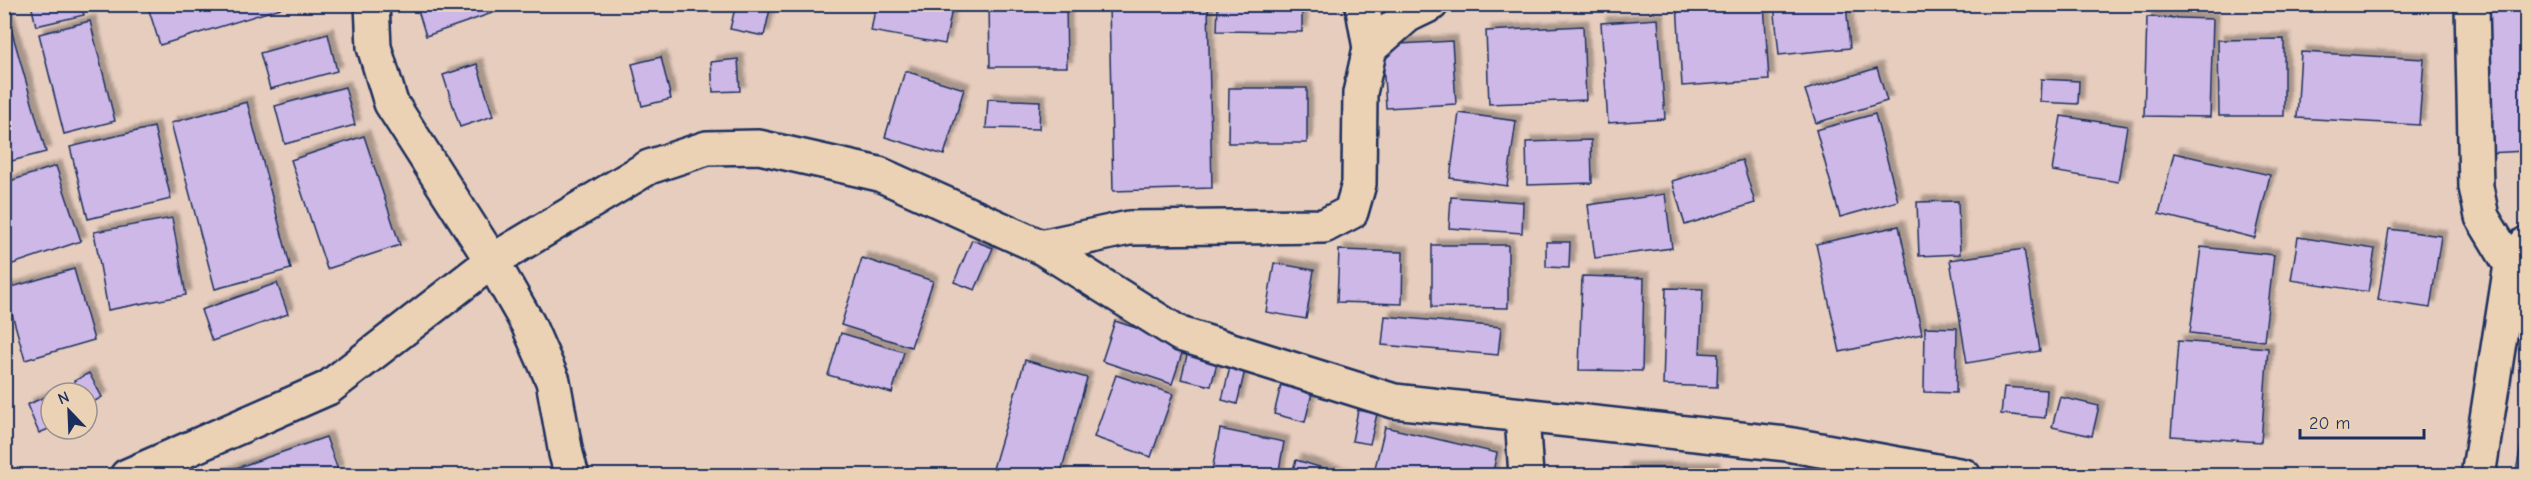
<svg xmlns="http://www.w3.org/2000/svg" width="2531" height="480" font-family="'Comic Neue',sans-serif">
<defs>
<filter id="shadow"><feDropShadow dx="5.5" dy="-5.5" stdDeviation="1.5" flood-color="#0004"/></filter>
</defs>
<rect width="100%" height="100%" fill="#e6cdbe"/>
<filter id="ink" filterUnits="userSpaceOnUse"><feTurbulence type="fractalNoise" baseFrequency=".0167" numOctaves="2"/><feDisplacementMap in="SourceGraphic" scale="12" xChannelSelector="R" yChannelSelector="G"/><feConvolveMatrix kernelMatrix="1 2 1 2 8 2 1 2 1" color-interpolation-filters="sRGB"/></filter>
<g filter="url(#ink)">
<g fill="#cdb8e7" stroke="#1b2f5e" stroke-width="1.5" filter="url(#shadow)">
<path d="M 4,4 L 46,152 L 4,163 Z"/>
<path d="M 31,4 L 81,4 L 84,15 L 36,26 Z"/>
<path d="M 147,4 L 294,4 L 160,45 Z"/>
<path d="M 416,4 L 495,4 L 498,11 L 426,36 Z"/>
<path d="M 736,4 L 770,9 L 764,36 L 730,29 Z"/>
<path d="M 876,4 L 953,4 L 945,44 L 871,31 Z"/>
<path d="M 989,4 L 1066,4 L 1067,67 L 990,67 Z"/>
<path d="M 1109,4 L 1208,4 L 1212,188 L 1113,191 Z"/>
<path d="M 1218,4 L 1302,4 L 1302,32 L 1217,31 Z"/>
<path d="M 1677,4 L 1764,4 L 1769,80 L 1682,86 Z"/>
<path d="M 1774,4 L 1846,4 L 1850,48 L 1779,55 Z"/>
<path d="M 2482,4 L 2526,4 L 2526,151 L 2487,153 Z"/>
<path d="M 2147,17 L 2213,19 L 2210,117 L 2144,116 Z"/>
<path d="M 1658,19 L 1665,119 L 1608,123 L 1601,23 Z"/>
<path d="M 90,21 L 115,121 L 64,134 L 39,34 Z"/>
<path d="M 1583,26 L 1586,100 L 1489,104 L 1486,31 Z"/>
<path d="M 328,34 L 337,71 L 270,89 L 260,53 Z"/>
<path d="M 2284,39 L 2284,116 L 2219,116 L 2218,40 Z"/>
<path d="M 1452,41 L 1456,104 L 1386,108 L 1382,45 Z"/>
<path d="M 2301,52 L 2424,59 L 2419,125 L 2297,118 Z"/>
<path d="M 661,57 L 671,99 L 642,106 L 632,64 Z"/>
<path d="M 738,59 L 740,91 L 713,92 L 711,62 Z"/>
<path d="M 477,64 L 493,116 L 460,127 L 443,75 Z"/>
<path d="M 1877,68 L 1887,101 L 1816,123 L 1805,90 Z"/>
<path d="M 905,71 L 964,89 L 944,155 L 885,137 Z"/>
<path d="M 2041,79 L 2079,81 L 2078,104 L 2040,102 Z"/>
<path d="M 345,87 L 355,125 L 285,144 L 275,106 Z"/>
<path d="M 1229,88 L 1307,88 L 1307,143 L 1228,143 Z"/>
<path d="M 988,99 L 1040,101 L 1039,129 L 986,128 Z"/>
<path d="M 247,102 L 291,269 L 215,289 L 171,123 Z"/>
<path d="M 1459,113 L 1516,121 L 1507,186 L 1450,178 Z"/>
<path d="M 1875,114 L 1898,201 L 1840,217 L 1816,130 Z"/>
<path d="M 2061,116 L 2127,126 L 2118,182 L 2052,171 Z"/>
<path d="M 154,127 L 171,199 L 88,219 L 70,147 Z"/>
<path d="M 364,136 L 400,245 L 327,269 L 291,160 Z"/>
<path d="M 1591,140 L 1592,183 L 1527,185 L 1526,142 Z"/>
<path d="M 2174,153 L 2270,175 L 2255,238 L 2159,214 Z"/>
<path d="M 1742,160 L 1755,203 L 1685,225 L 1672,181 Z"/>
<path d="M 56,166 L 81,241 L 4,267 L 4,183 Z"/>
<path d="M 1665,194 L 1672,248 L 1595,258 L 1588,205 Z"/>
<path d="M 1451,197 L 1523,202 L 1522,233 L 1449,228 Z"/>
<path d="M 1958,201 L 1960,254 L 1919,256 L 1917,202 Z"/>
<path d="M 172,218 L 186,295 L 108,310 L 94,232 Z"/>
<path d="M 1899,226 L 1922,334 L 1840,352 L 1816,244 Z"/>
<path d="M 2389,229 L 2441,236 L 2430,308 L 2378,300 Z"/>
<path d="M 2298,237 L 2375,249 L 2368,292 L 2291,280 Z"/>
<path d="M 972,240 L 993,248 L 975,290 L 954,282 Z"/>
<path d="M 1546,242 L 1570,242 L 1569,268 L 1546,267 Z"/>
<path d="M 1432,245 L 1508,245 L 1508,308 L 1432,307 Z"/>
<path d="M 2201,247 L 2274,255 L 2264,341 L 2190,333 Z"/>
<path d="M 2024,249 L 2040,351 L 1967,363 L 1950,260 Z"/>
<path d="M 1339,250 L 1403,252 L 1402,304 L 1337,302 Z"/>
<path d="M 862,258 L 933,281 L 911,347 L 841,325 Z"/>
<path d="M 1274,263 L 1314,270 L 1306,319 L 1266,312 Z"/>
<path d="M 74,269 L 94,340 L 25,360 L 5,289 Z"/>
<path d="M 1582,276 L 1644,278 L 1642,371 L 1579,370 Z"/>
<path d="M 277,283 L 288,314 L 212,341 L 201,310 Z"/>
<path d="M 1666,288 L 1703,289 L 1700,353 L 1718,354 L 1717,387 L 1663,385 Z"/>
<path d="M 1385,316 L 1501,327 L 1498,355 L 1382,345 Z"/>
<path d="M 1115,321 L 1185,344 L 1172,384 L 1102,361 Z"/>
<path d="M 1925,327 L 1957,328 L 1956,393 L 1924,392 Z"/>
<path d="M 841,333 L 904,352 L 892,393 L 828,375 Z"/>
<path d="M 2178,341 L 2268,348 L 2261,442 L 2171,436 Z"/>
<path d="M 1188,351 L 1218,359 L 1211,386 L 1181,379 Z"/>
<path d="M 1025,360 L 1087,378 L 1060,476 L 1006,476 L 992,472 Z"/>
<path d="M 1230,367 L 1245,370 L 1237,404 L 1222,400 Z"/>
<path d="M 89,373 L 102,397 L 88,405 L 87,393 L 81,393 L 74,381 Z"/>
<path d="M 1116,375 L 1173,394 L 1151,457 L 1094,437 Z"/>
<path d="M 1281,385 L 1312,393 L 1305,422 L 1274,414 Z"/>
<path d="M 2004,387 L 2047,390 L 2045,418 L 2001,414 Z"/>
<path d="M 51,394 L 51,428 L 39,433 L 27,405 Z"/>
<path d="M 2060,397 L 2099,406 L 2092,436 L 2052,427 Z"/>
<path d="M 1358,410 L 1377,414 L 1370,444 L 1352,441 Z"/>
<path d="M 1385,427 L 1497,453 L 1492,476 L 1373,476 Z"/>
<path d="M 1220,429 L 1284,442 L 1278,476 L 1211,476 Z"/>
<path d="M 326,437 L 338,470 L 321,476 L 213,476 Z"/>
<path d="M 2521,446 L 2526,447 L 2526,476 L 2515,476 Z"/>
<path d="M 1296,460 L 1346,475 L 1346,476 L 1291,476 Z"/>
<rect x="1624" y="468" width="90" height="8"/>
</g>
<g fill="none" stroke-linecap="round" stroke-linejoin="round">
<defs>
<g id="street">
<path d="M 372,4 L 374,47 L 391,103 L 492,261 L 528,324 L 553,381 L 566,454 L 572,476"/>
<path d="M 1362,4 L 1370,48"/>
<path d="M 2472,4 L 2476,187 L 2482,217 L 2511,265"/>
<path d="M 1041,247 L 1129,228 L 1324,226 L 1351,212 L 1359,184 L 1360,93 L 1370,48 L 1408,15 L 1431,4"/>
<path d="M 1522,415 L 1526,476"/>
<path d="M 127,476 L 328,388 L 492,261 L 649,167 L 707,148 L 759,147 L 879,174 L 1041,247 L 1180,334 L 1394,401 L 1787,444 L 1964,476"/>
<path d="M 2478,476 L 2511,265 L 2526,244"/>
</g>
</defs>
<use href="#street" stroke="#1b2f5e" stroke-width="38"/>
<use href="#street" stroke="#ecd2b4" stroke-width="33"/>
</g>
</g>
<rect width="2531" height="480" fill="none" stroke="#ecd2b4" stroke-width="24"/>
<rect x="12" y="12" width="2507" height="456" fill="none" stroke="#1b2f5e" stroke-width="2" filter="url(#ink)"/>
<g transform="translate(69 411) rotate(337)"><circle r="28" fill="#ecd2b4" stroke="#989192" stroke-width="1.5"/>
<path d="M0-4.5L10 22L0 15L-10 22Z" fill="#1b2f5e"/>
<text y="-9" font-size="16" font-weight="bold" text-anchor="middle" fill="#1b2f5e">N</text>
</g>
<path d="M2300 429v9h124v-9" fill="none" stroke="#1b2f5e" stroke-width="3"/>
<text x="2309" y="429" font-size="18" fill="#1b2f5e" stroke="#ecd2b4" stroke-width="4.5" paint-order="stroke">20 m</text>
</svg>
